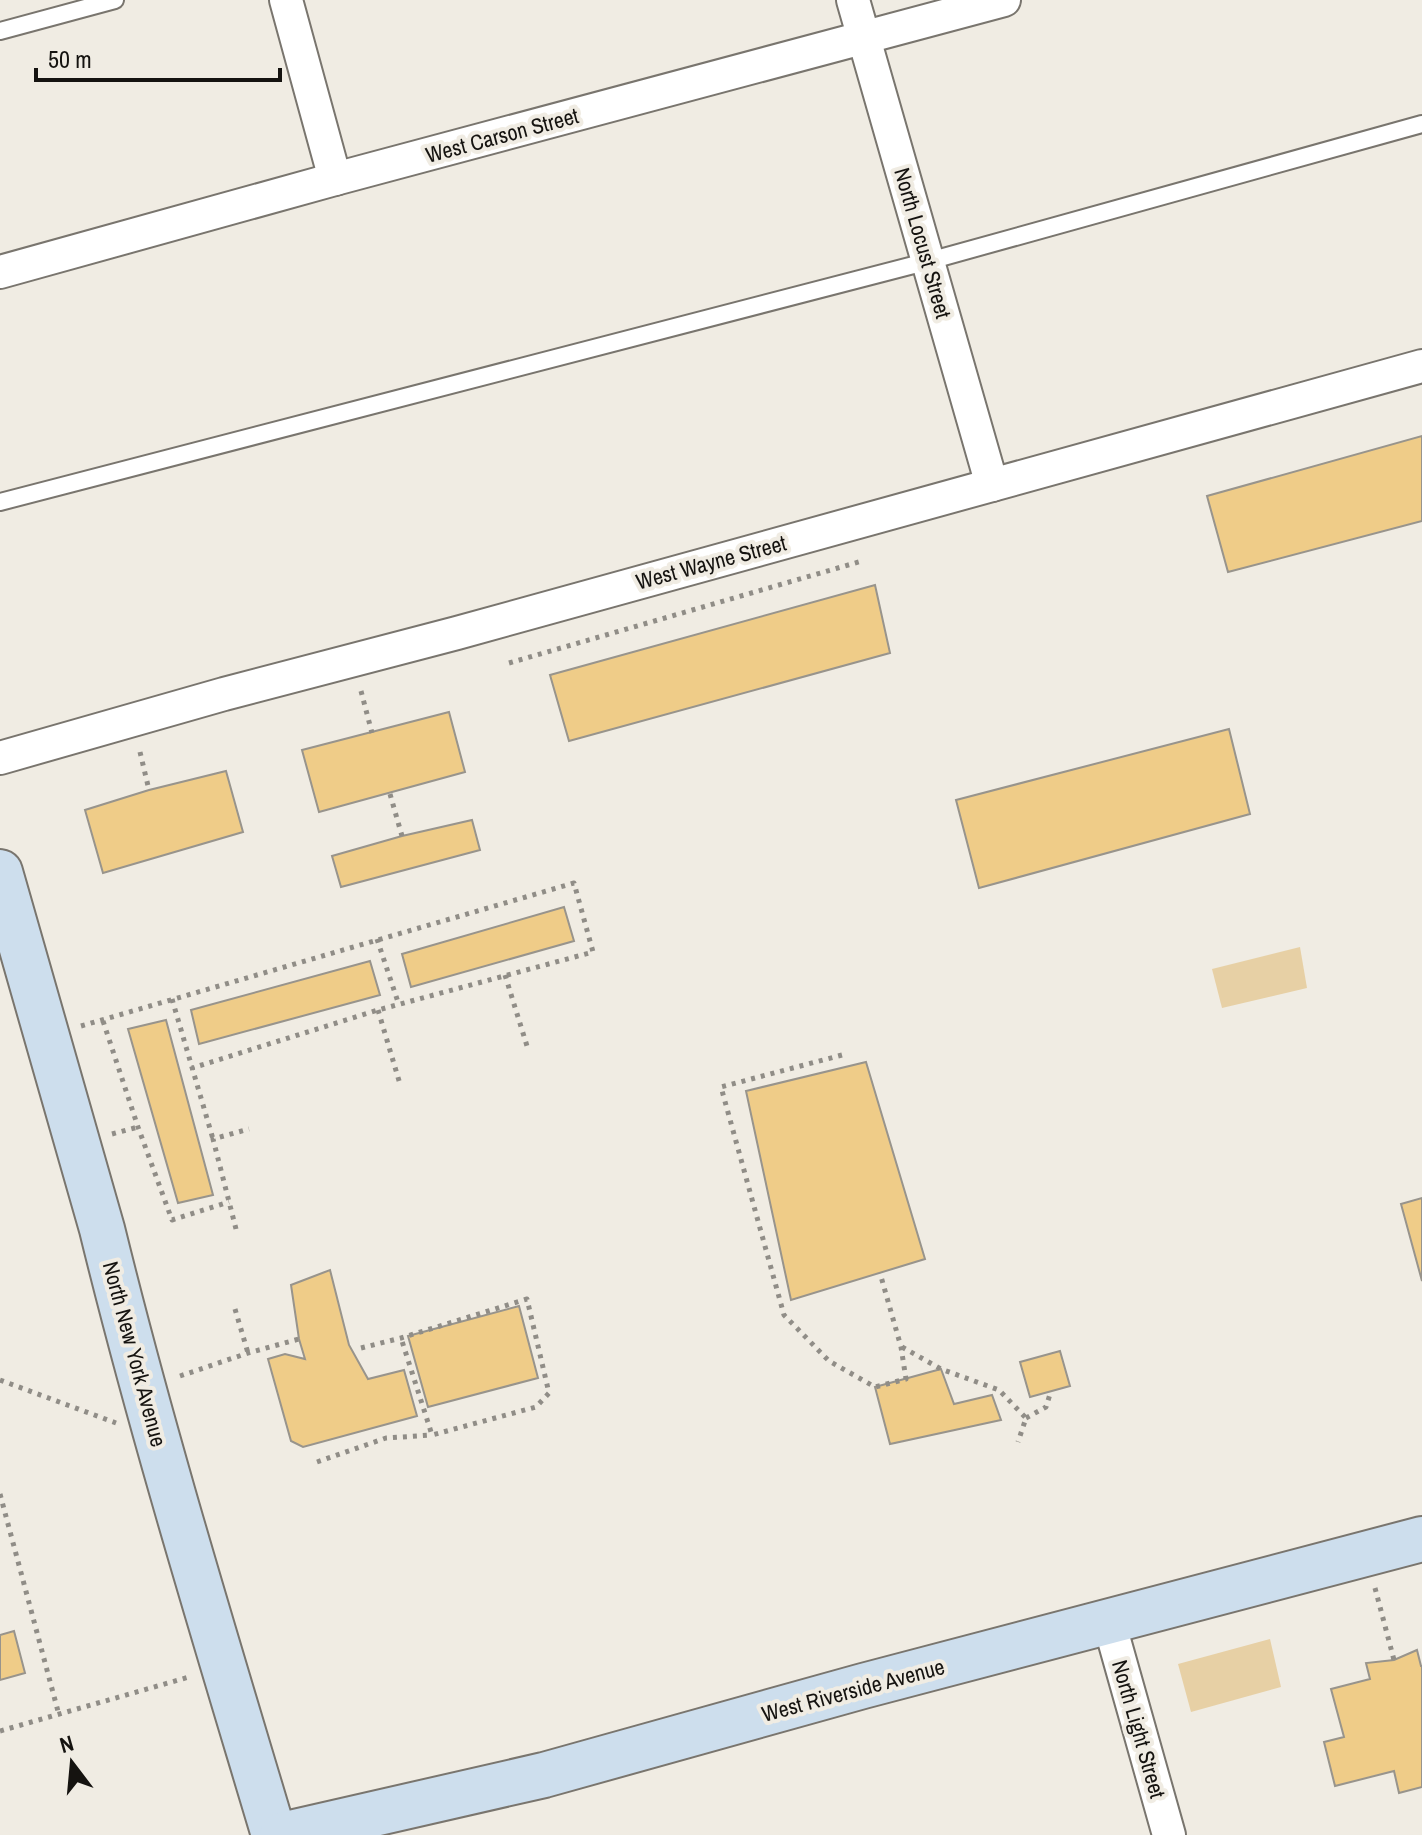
<svg xmlns="http://www.w3.org/2000/svg" width="1422" height="1835" font-family="'Archivo Narrow',sans-serif">
<rect width="100%" height="100%" fill="#f0ece3"/>
<g fill="#e7d0a5">
<path d="M 1300,947 L 1307,988 L 1222,1008 L 1212,969 Z"/>
<path d="M 1270,1639 L 1281,1687 L 1191,1712 L 1178,1664 Z"/>
</g>
<g fill="#efcc88" stroke="#98948c" stroke-width="2">
<path d="M 1422,436 L 1422,521 L 1228,572 L 1207,496 Z"/>
<path d="M 875,585 L 890,653 L 569,741 L 550,675 Z"/>
<path d="M 449,712 L 465,772 L 319,812 L 302,750 Z"/>
<path d="M 1229,729 L 1250,814 L 979,888 L 956,800 Z"/>
<path d="M 226,771 L 243,832 L 103,873 L 85,810 L 149,790 Z"/>
<path d="M 472,820 L 480,850 L 341,887 L 332,856 L 402,836 Z"/>
<path d="M 564,907 L 574,941 L 411,987 L 402,954 Z"/>
<path d="M 370,961 L 380,995 L 199,1044 L 191,1010 Z"/>
<path d="M 166,1020 L 213,1195 L 178,1203 L 128,1029 Z"/>
<path d="M 866,1062 L 925,1259 L 791,1300 L 746,1091 Z"/>
<path d="M 1422,1198 L 1422,1281 L 1401,1204 Z"/>
<path d="M 330,1270 L 349,1345 L 368,1379 L 404,1370 L 417,1416 L 303,1447 L 291,1441 L 268,1359 L 285,1354 L 305,1359 L 299,1339 L 291,1285 Z"/>
<path d="M 519,1306 L 538,1378 L 428,1407 L 408,1336 Z"/>
<path d="M 1060,1351 L 1070,1386 L 1030,1397 L 1020,1362 Z"/>
<path d="M 941,1369 L 954,1404 L 992,1395 L 1001,1420 L 890,1444 L 875,1387 Z"/>
<path d="M 14,1631 L 25,1673 L 0,1680 L 0,1635 Z"/>
<path d="M 1417,1650 L 1421,1666 L 1422,1666 L 1422,1787 L 1399,1793 L 1394,1771 L 1335,1786 L 1324,1742 L 1344,1737 L 1331,1689 L 1370,1679 L 1366,1663 L 1394,1660 Z"/>
</g>
<g fill="none" stroke-linecap="round" stroke-linejoin="round">
<defs>
<g id="lane">
<path d="M 0,31 L 115,0"/>
<path d="M 0,502 L 929,261 L 1422,124"/>
</g>
<g id="street">
<path d="M 286,0 L 335,179"/>
<path d="M 853,0 L 992,485"/>
<path d="M 0,272 L 335,179 L 1004,0"/>
<path d="M 0,758 L 224,694 L 457,633 L 1422,366"/>
<path d="M 1109,1622 L 1169,1835"/>
</g>
<g id="secondary">
<path d="M 0,872 L 102,1229 C 152,1433 214,1634 274,1835"/>
<path d="M 282,1835 L 544,1775 L 863,1686 L 1422,1539"/>
</g>
</defs>
<use href="#lane" stroke="#79756e" stroke-width="20"/>
<use href="#street" stroke="#79756e" stroke-width="36"/>
<use href="#secondary" stroke="#79756e" stroke-width="48"/>
<g stroke="#908d87" stroke-width="5" stroke-dasharray="4 6" stroke-linecap="butt">
<path d="M 509,663 L 862,561"/>
<path d="M 361,691 L 372,733"/>
<path d="M 140,752 L 149,790"/>
<path d="M 390,794 L 402,836"/>
<path d="M 377,939 L 399,1005"/>
<path d="M 505,975 L 527,1046"/>
<path d="M 172,999 L 213,1139"/>
<path d="M 378,1010 L 400,1084"/>
<path d="M 103,1021 L 138,1127 L 172,1220 L 229,1202"/>
<path d="M 81,1026 L 574,883 L 593,952 L 378,1010 L 192,1068"/>
<path d="M 842,1055 L 721,1087 L 784,1315 L 829,1361 L 875,1387 L 906,1379 L 901,1347 L 880,1273"/>
<path d="M 112,1134 L 138,1127"/>
<path d="M 236,1229 L 213,1139 L 249,1129"/>
<path d="M 235,1309 L 248,1353"/>
<path d="M 902,1347 L 941,1369 L 999,1390 L 1026,1418 L 1018,1442"/>
<path d="M 361,1348 L 401,1338 L 527,1299 L 549,1393 L 536,1407 L 432,1435 L 401,1338"/>
<path d="M 180,1376 L 248,1353 L 299,1339"/>
<path d="M 0,1380 L 116,1423"/>
<path d="M 1026,1418 L 1046,1407 L 1051,1391"/>
<path d="M 317,1462 L 386,1438 L 432,1435"/>
<path d="M 0,1494 L 59,1715"/>
<path d="M 1375,1588 L 1394,1660"/>
<path d="M 0,1731 L 189,1677"/>
</g>
<use href="#lane" stroke="#fff" stroke-width="16"/>
<use href="#street" stroke="#fff" stroke-width="32"/>
<use href="#secondary" stroke="#cddeed" stroke-width="44"/>
</g>
<g text-anchor="middle" stroke-width="8" stroke-linejoin="round" paint-order="stroke">
<g font-size="22" fill="#151310" stroke="#f0ece3">
<text transform="translate(502 135) rotate(-15)" y="8">West Carson Street</text>
<text transform="translate(923 243) rotate(74)" y="8">North Locust Street</text>
<text transform="translate(711 562) rotate(-15)" y="8">West Wayne Street</text>
<text transform="translate(135 1354) rotate(75)" y="8">North New York Avenue</text>
<text transform="translate(853 1690) rotate(-15)" y="8">West Riverside Avenue</text>
<text transform="translate(1139 1729) rotate(74)" y="8">North Light Street</text>
</g>
</g>
<g transform="translate(72 1763) rotate(344)" stroke="#f0ece3" stroke-width="6" paint-order="stroke">
<path d="M0-6L14 30L0 20L-14 30Z" fill="#151310"/>
<text y="-12" font-size="22" font-weight="bold" text-anchor="middle" fill="#151310">N</text>
</g>
<path d="M36 68v12h244v-12" fill="none" stroke="#151310" stroke-width="4"/>
<text x="48" y="68" font-size="24" fill="#151310" stroke="#f0ece3" stroke-width="6" paint-order="stroke">50 m</text>
</svg>
